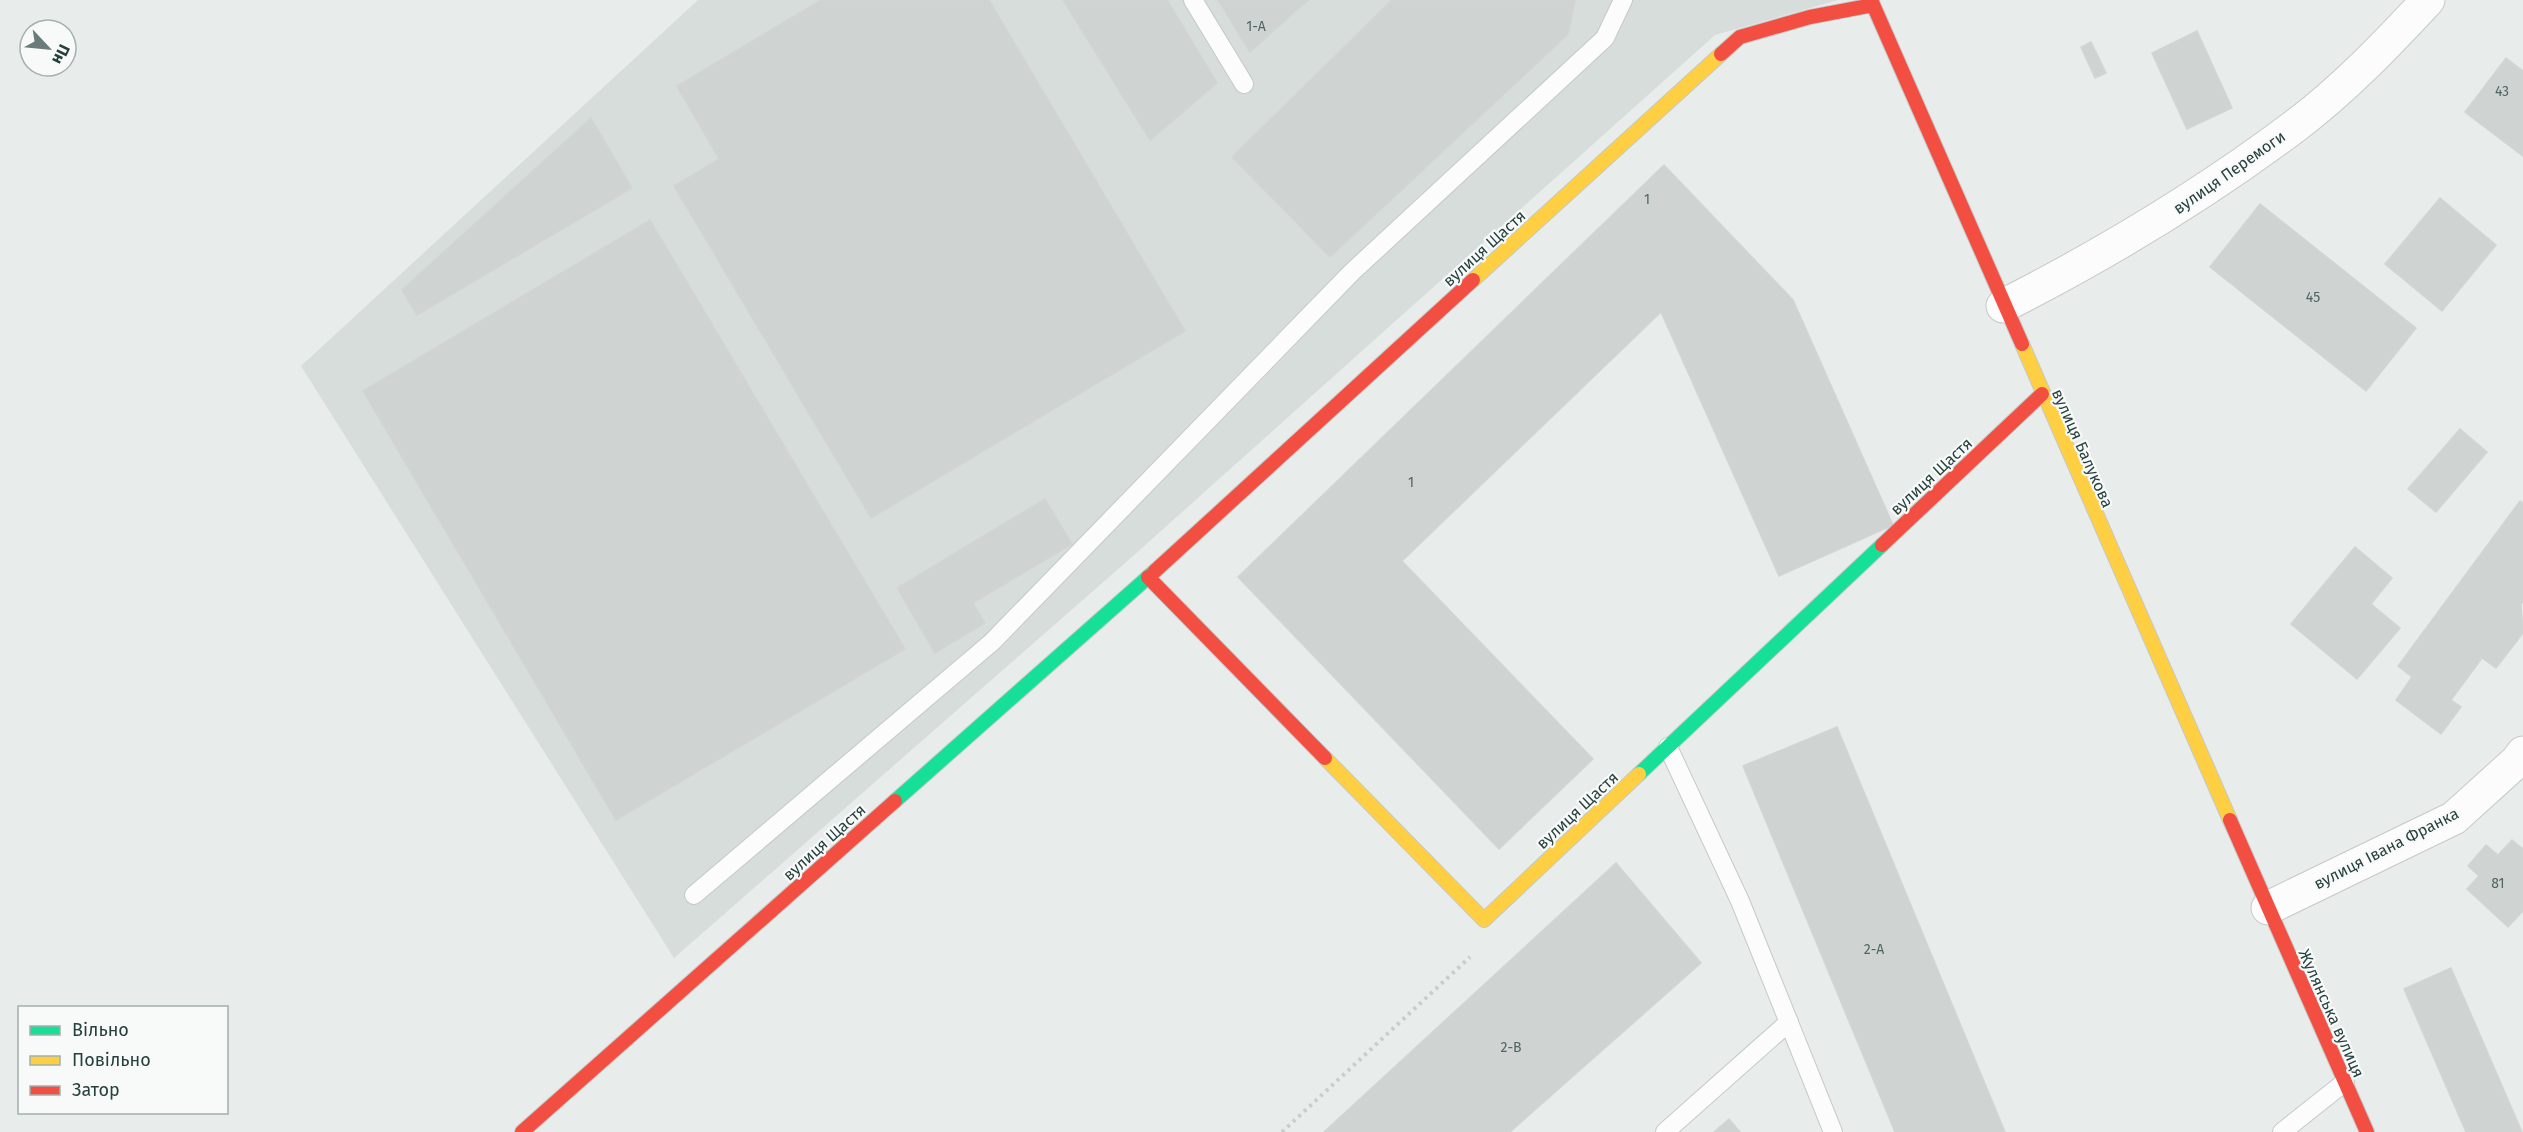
<svg xmlns="http://www.w3.org/2000/svg" width="2523" height="1132" font-family="'Fira Sans',sans-serif">
<rect width="100%" height="100%" fill="#e8eceb"/>
<path fill="#d6dddb" d="M 698,0 L 1838,0 L 1715,35 L 1133,556 L 674,958 L 301,366 Z"/>
<g fill="#cfd3d2" stroke="#d1d5d4" stroke-width="1.5">
<path d="M 821,0 L 989,0 L 1185,331 L 871,518 L 674,186 L 719,159 L 677,86 Z"/>
<path d="M 1063,0 L 1167,0 L 1217,83 L 1150,140 Z"/>
<path d="M 1218,0 L 1308,0 L 1250,52 Z"/>
<path d="M 1392,0 L 1575,0 L 1568,34 L 1330,257 L 1232,157 Z"/>
<path d="M 2197,31 L 2232,108 L 2187,129 L 2152,53 Z"/>
<path d="M 2091,42 L 2106,73 L 2095,78 L 2081,47 Z"/>
<path d="M 2506,58 L 2523,71 L 2523,156 L 2465,112 Z"/>
<path d="M 591,118 L 632,188 L 417,315 L 402,290 Z"/>
<path d="M 1664,165 L 1793,300 L 1893,525 L 1779,576 L 1661,312 L 1402,561 L 1593,759 L 1499,849 L 1238,577 Z"/>
<path d="M 2440,198 L 2496,245 L 2442,311 L 2385,264 Z"/>
<path d="M 2260,204 L 2416,328 L 2366,391 L 2210,267 Z"/>
<path d="M 650,220 L 905,649 L 616,820 L 363,391 Z"/>
<path d="M 2460,429 L 2487,452 L 2436,512 L 2408,489 Z"/>
<path d="M 1045,499 L 1072,544 L 973,603 L 985,623 L 935,653 L 897,588 Z"/>
<path d="M 2520,501 L 2523,503 L 2523,602 L 2521,604 L 2523,633 L 2496,668 L 2482,658 L 2451,700 L 2461,707 L 2441,734 L 2396,700 L 2412,677 L 2398,666 Z"/>
<path d="M 2355,547 L 2392,578 L 2371,604 L 2400,628 L 2357,679 L 2291,624 Z"/>
<path d="M 1837,727 L 2005,1132 L 1895,1132 L 1743,766 Z"/>
<path d="M 2512,840 L 2523,849 L 2523,911 L 2508,927 L 2467,889 L 2479,876 L 2468,866 L 2486,845 L 2498,855 Z"/>
<path d="M 1616,863 L 1701,963 L 1510,1132 L 1324,1132 Z"/>
<path d="M 2451,968 L 2522,1132 L 2466,1132 L 2404,989 Z"/>
<path d="M 1729,1119 L 1740,1132 L 1714,1132 Z"/>
</g>
<g fill="none" stroke-linecap="round" stroke-linejoin="round">
<defs>
<g id="lane">
<path d="M 1193,0 L 1244,84"/>
<path d="M 1668,747 L 1740,901 L 1833,1132"/>
<path d="M 694,895 L 992,642 L 1352,272 L 1605,38 L 1623,0"/>
<path d="M 1665,1132 L 1789,1022"/>
<path d="M 2282,1132 L 2345,1082"/>
</g>
<g id="street">
<path d="M 2003,306 C 2107,253 2202,196 2295,126 C 2343,90 2387,44 2428,0"/>
<path d="M 2268,908 L 2454,818 L 2517,761 L 2523,753"/>
</g>
<g id="fast">
<path d="M 1639,774 L 1882,545"/>
<path d="M 895,801 L 1155,571"/>
</g>
<g id="slow">
<path d="M 1473,280 L 1721,54"/>
<path d="M 2022,344 L 2230,820"/>
<path d="M 1325,758 L 1484,920 L 1639,774"/>
</g>
<g id="jam">
<path d="M 1871,0 L 2022,344"/>
<path d="M 1721,54 L 1740,37 L 1810,17 L 1873,5"/>
<path d="M 1882,545 L 2042,394"/>
<path d="M 1155,571 L 1473,280"/>
<path d="M 1148,577 L 1325,758"/>
<path d="M 2230,820 L 2367,1132"/>
<path d="M 522,1132 L 895,801"/>
</g>
</defs>
<use href="#lane" stroke="#c5c9c8" stroke-width="20"/>
<use href="#street" stroke="#c5c9c8" stroke-width="35"/>
<use href="#fast" stroke="#c4c9c8" stroke-width="16"/>
<use href="#slow" stroke="#c4c9c8" stroke-width="16"/>
<use href="#jam" stroke="#c4c9c8" stroke-width="16"/>
<path stroke="#c6cecd" stroke-width="4" stroke-dasharray="3 4.5" stroke-linecap="butt" d="M 1282,1132 L 1470,957"/>
<use href="#lane" stroke="#fcfcfc" stroke-width="18"/>
<use href="#street" stroke="#fcfcfc" stroke-width="33"/>
<use href="#fast" stroke="#16e098" stroke-width="14"/>
<use href="#slow" stroke="#ffcf43" stroke-width="14"/>
<use href="#jam" stroke="#f24e42" stroke-width="14"/>
</g>
<g text-anchor="middle" stroke-width="4.5" stroke-linejoin="round" paint-order="stroke">
<g font-size="14" fill="#516663">
<text x="1256" y="31">1-А</text>
<text x="2502" y="96">43</text>
<text x="1647" y="204">1</text>
<text x="2313" y="302">45</text>
<text x="1411" y="487">1</text>
<text x="2498" y="888">81</text>
<text x="1874" y="954">2-А</text>
<text x="1511" y="1052">2-В</text>
</g>
<g font-size="16" fill="#26403d" stroke="#f7faf9">
<text transform="translate(2229 172) rotate(-35)" y="6">вулиця Перемоги</text>
<text transform="translate(1484 248) rotate(-42)" y="6">вулиця Щастя</text>
<text transform="translate(2083 448) rotate(66)" y="6">вулиця Балукова</text>
<text transform="translate(1931 476) rotate(-43)" y="6">вулиця Щастя</text>
<text transform="translate(1577 810) rotate(-43)" y="6">вулиця Щастя</text>
<text transform="translate(824 842) rotate(-42)" y="6">вулиця Щастя</text>
<text transform="translate(2386 848) rotate(-27)" y="6">вулиця Івана Франка</text>
<text transform="translate(2332 1013) rotate(66)" y="6">Жулянська вулиця</text>
</g>
</g>
<rect x="18" y="1006" width="210" height="108" fill="#f7faf9" stroke="#a3b0ae" stroke-width="1.5"/>
<rect x="30" y="1026" width="30" height="9" fill="#16e098" stroke="#a3b0ae" stroke-width="1.5"/>
<text x="72" y="1036" font-size="18" fill="#26403d">Вільно</text>
<rect x="30" y="1056" width="30" height="9" fill="#ffcf43" stroke="#a3b0ae" stroke-width="1.5"/>
<text x="72" y="1066" font-size="18" fill="#26403d">Повільно</text>
<rect x="30" y="1086" width="30" height="9" fill="#f24e42" stroke="#a3b0ae" stroke-width="1.5"/>
<text x="72" y="1096" font-size="18" fill="#26403d">Затор</text>
<g transform="translate(48 48) rotate(116)"><circle r="28" fill="#f7faf9" stroke="#a3b0ae" stroke-width="1.5"/>
<path d="M0-4.5L10 22L0 15L-10 22Z" fill="#6a7c7a"/>
<text y="-9" font-size="16" font-weight="bold" text-anchor="middle" fill="#26403d">Пн</text>
</g>
</svg>
